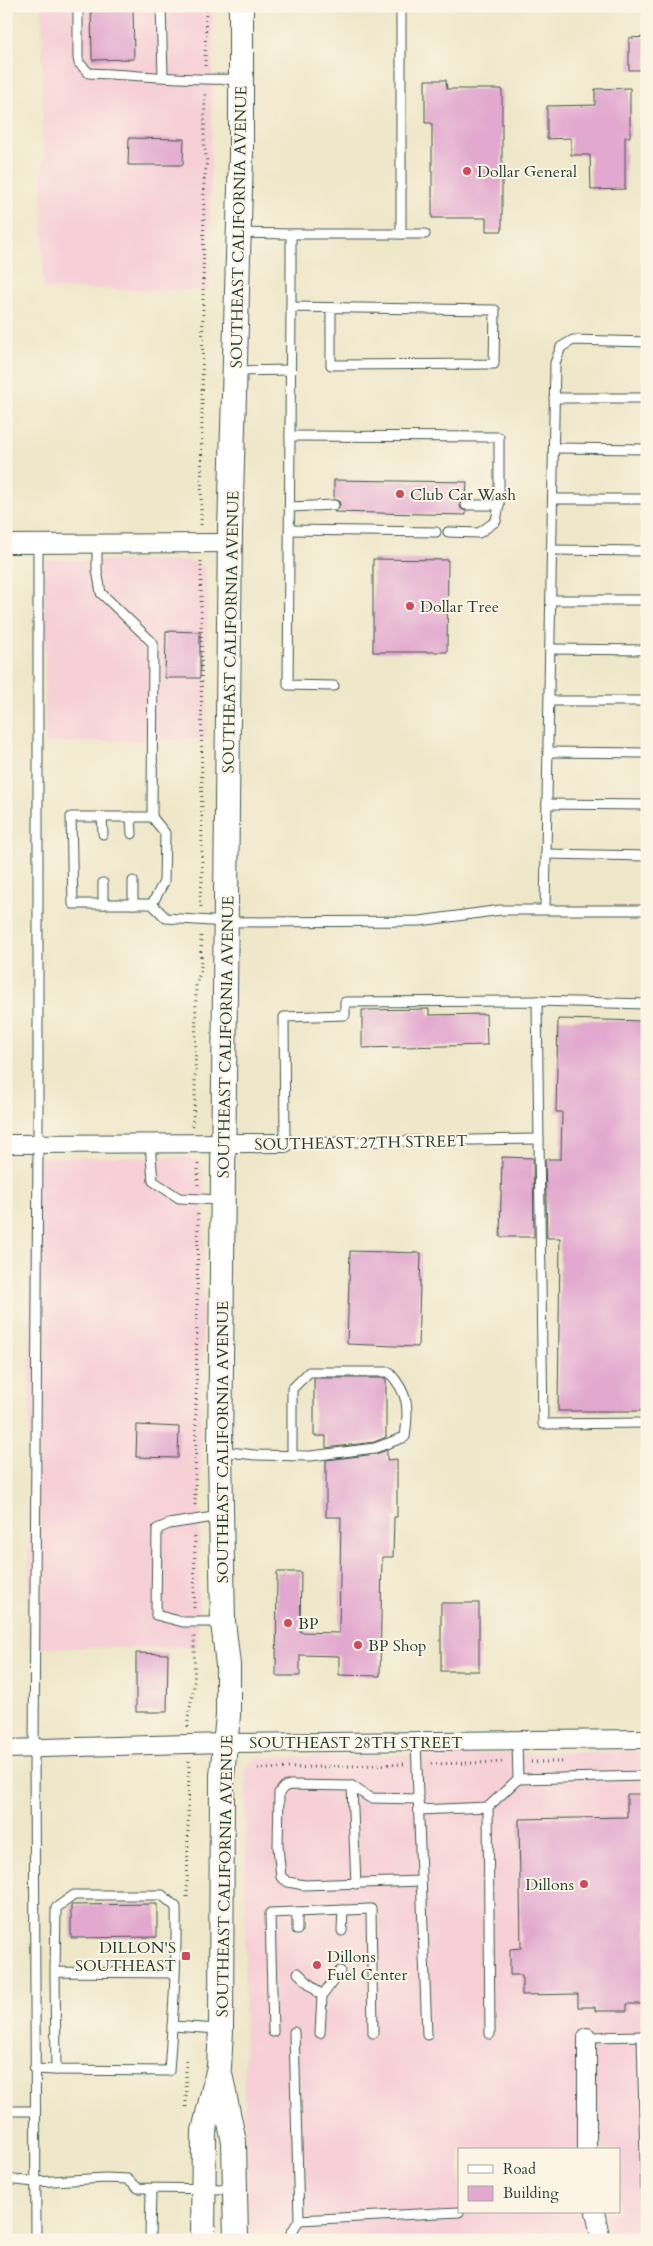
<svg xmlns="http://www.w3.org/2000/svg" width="653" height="2246" font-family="Cardo,serif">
<rect width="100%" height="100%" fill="#fcf5e5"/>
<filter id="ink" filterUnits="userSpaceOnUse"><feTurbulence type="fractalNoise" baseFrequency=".02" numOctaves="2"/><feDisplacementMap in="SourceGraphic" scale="10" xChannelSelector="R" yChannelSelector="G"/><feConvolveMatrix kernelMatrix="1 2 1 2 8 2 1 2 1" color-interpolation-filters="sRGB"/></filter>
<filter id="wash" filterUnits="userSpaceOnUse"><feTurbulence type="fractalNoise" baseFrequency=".0096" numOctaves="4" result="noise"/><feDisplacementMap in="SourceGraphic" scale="20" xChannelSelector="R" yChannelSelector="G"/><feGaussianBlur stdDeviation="1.12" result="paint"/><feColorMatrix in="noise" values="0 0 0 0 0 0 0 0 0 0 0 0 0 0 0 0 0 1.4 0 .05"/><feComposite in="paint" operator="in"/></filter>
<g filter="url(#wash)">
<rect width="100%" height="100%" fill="#eee7c9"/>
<g fill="#f6cfd7" fill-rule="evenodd">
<path d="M 42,6 L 213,6 L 209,290 L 43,289 Z"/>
<path d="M 45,560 L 190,561 L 205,567 L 208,587 L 207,739 L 45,743 Z"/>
<path d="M 31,1157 L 188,1157 L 202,1163 L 205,1180 L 198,1647 L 28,1648 Z"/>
<path d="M 647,1751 L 647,2240 L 247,2240 L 244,2091 L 246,1767 L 256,1758 L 276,1757 ZM 459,2150 L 619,2150 L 619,2212 L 459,2212 Z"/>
</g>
<g id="blocks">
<g fill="#e2a8cf">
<path d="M 91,6 L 133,6 L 134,59 L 92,60 Z"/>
<path d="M 647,37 L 647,70 L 629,70 L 629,38 Z"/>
<path d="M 425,80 L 446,80 L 447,89 L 502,89 L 502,231 L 486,231 L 486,218 L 432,218 L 432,123 L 425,123 Z"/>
<path d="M 630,88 L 630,137 L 625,137 L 625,189 L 591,190 L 590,155 L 571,155 L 571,138 L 547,139 L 547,106 L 595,105 L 595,89 Z"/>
<path d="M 129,138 L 184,139 L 183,165 L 128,165 Z"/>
<path d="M 334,480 L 467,482 L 466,499 L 462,500 L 460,505 L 461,509 L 466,511 L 466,515 L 334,512 L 340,505 L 339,501 L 334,499 Z"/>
<path d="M 373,559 L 448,560 L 447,652 L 373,652 Z"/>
<path d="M 166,631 L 200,632 L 200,678 L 165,678 Z"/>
<path d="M 429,1009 L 429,1015 L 486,1014 L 487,1045 L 362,1048 L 362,1010 Z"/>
<path d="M 558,1019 L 647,1021 L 647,1411 L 558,1411 L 560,1238 L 547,1238 L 545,1159 L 561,1159 L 562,1112 L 556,1112 Z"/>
<path d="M 502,1157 L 533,1158 L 534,1237 L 500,1237 Z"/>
<path d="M 350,1251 L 421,1253 L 418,1347 L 347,1344 Z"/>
<path d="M 314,1378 L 386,1378 L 386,1437 L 374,1442 L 326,1448 L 326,1436 L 314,1436 Z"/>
<path d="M 137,1425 L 179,1427 L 178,1458 L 136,1457 Z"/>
<path d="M 387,1450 L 387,1460 L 397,1459 L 397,1517 L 394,1517 L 393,1557 L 382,1557 L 380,1676 L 339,1675 L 339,1656 L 300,1655 L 300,1676 L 276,1676 L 277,1572 L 301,1572 L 300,1632 L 339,1633 L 341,1517 L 326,1517 L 326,1460 L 376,1454 Z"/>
<rect x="441" y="1603" width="38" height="68"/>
<path d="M 136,1653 L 168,1654 L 167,1712 L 136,1712 Z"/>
<path d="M 627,1794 L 647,1794 L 647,2004 L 627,2004 L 627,2011 L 595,2011 L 595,2007 L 578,2007 L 578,1994 L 522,1995 L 522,1975 L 510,1975 L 510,1949 L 521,1948 L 519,1819 L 627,1817 Z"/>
<path d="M 157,1904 L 157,1937 L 71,1938 L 71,1905 Z"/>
</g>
</g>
</g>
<g filter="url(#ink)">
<use href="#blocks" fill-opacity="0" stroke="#3e564a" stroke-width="1"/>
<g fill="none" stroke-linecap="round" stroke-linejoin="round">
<defs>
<g id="lane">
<path d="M 78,6 L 78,58 L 79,63 L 89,73 C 139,75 190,81 240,79"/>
<path d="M 161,6 L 163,76"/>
<path d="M 401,6 L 401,234"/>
<path d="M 240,233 L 291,234 L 291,307"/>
<path d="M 291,234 L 425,234"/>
<path d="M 331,308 L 331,365 L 494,364 L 495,310 L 291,307 L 288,685 L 334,686"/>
<path d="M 235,371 L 290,370"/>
<path d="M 554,398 L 647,398"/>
<path d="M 290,436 L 499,437 L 499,505 L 496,521 L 479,533 L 448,532"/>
<path d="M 554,448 L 647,449"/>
<path d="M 553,499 L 647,499"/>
<path d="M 466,505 L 499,505"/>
<path d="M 290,507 L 334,505"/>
<path d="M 290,530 L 436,532"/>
<path d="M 97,544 L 97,570 L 101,593 L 153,643 L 152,817 L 71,817 L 73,904 L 152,904 L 166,918 L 226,922 L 420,921 L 501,910 L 647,910"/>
<path d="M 551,550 L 647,551"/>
<path d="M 551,600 L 647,600"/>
<path d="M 550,649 L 647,650"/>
<path d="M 549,701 L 647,701"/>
<path d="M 548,752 L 647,753"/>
<path d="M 547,804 L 647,805"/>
<path d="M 102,817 L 103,834"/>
<path d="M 131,817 L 132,834"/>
<path d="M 546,854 L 647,856"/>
<path d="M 133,881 L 133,904"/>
<path d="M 103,883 L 103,904"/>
<path d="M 152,904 L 164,882 L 165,833 L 152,817"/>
<path d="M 545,909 L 555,363 L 561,347 L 573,340 L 647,342"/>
<path d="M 537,1001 L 543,1424 L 647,1423"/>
<path d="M 539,1139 L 285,1143 L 284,1017 L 345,1015 L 345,1002 L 537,1001 L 647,1004"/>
<path d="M 150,1144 L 153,1181 L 179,1198 L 221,1200"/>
<path d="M 221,1451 L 255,1455 L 311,1456 L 375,1448 L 405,1437 C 409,1408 409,1394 389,1372 L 309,1372 L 292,1389 L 292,1456"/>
<path d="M 220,1516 L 169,1524 L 157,1529 L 156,1615 L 183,1622 L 221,1622"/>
<path d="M 517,1740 L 518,1779 L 647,1776"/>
<path d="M 416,1741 L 427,2035"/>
<path d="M 352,1786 L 356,1884"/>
<path d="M 419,1799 L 370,1798 L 352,1786 L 290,1785 L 284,1787 L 279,1793 L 278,1847 L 281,1877 L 288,1882 L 304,1885 L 421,1881"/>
<path d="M 488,1807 L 518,1779"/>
<path d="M 419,1810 L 488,1807 L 490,2034"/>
<path d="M 297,1912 L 297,1930"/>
<path d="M 342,1931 L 343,1910"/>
<path d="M 55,1972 L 56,1908 L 74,1895 L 162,1895 L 176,1907 C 177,1962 173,2016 169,2071 L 56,2070 L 55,1972 L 175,1973"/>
<path d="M 298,1973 L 322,1996 L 340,1971"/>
<path d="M 172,2026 L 219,2029"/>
<path d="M 273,2032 L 270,1913 L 371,1909 L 373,2033"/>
<path d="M 320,2033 L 322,1996"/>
<path d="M 642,2036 L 647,2240"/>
<path d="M 587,2037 L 646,2036"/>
<path d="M 34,2069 L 56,2070"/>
<path d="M 6,2111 L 35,2111"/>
<path d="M 6,2179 L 35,2182 L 106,2178 L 127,2179 L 138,2188 L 235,2189"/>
<path d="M 299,2220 L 459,2212"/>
<path d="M 36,2240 L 34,1748 L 38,1144 L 38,544"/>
<path d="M 150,2240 L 151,2189"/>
<path d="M 287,2240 L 299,2220 L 294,2032"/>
</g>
<g id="street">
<path d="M 6,544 L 230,543"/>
<path d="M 6,1144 L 285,1143"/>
<path d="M 6,1749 L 225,1743 L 647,1739"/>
<path d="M 587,2037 L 587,2150"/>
<path d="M 595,2212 L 601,2240"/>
</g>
<g id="secondary">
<path d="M 220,2074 L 234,2142 L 236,2240"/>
<path d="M 203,2240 L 204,2131 L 219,2067 L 221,2030 L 222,1776 L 228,1716 L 228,1665 L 223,1622 L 220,1451 L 230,531 L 241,154 L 241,6"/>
</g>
</defs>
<use href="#lane" stroke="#3e564a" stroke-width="11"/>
<use href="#street" stroke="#3e564a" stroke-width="20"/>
<use href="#secondary" stroke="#3e564a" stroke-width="26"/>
<g stroke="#3e564a" stroke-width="3" stroke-dasharray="1 4" stroke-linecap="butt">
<path d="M 205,66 L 206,6"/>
<path d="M 201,525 L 204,182 L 207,161 L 204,145 L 205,92"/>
<path d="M 201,561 L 202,881 L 200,896 L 201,907"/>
<path d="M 192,1126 L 195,1100 L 196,984 L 201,970 L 201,933"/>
<path d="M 198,1185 L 198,1162"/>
<path d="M 195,1505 L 198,1212"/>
<path d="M 194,1608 L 195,1534"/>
<path d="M 188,1727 C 187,1713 193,1699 194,1685 C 195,1668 194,1651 194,1634"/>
<path d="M 531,1762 L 564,1762"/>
<path d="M 431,1764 L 504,1762"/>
<path d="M 258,1769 L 405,1764"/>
<path d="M 187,1897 L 189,1761"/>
<path d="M 186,2061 L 186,2110"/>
</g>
<use href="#lane" stroke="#fff" stroke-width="9"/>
<use href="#street" stroke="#fff" stroke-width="18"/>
<use href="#secondary" stroke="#fff" stroke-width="24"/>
</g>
</g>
<g fill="#d1495b" stroke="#fcf5e5" stroke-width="2">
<circle cx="467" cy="171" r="5"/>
<circle cx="400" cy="494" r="5"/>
<circle cx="410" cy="606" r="5"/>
<circle cx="288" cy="1623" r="5"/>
<circle cx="358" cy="1645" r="5"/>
<circle cx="584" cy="1884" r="5"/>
<rect x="181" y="1951" width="10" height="10" rx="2.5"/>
<circle cx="317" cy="1965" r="5"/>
</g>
<g text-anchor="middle" stroke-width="4" stroke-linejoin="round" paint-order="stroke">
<g font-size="16" fill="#1f3d34" stroke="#fcf5e5" text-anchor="start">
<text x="477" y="177">Dollar General</text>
<text x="410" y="500">Club Car Wash</text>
<text x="420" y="612">Dollar Tree</text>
<text x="298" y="1629">BP</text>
<text x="368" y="1651">BP Shop</text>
<text x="574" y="1890" text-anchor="end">Dillons</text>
<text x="176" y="1953" text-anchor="end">DILLON'S<tspan x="176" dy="18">SOUTHEAST</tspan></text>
<text x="327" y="1962">Dillons<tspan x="327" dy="18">Fuel Center</tspan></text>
</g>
<g font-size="16" fill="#1f3d34" stroke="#fcf5e5">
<text transform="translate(238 227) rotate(-89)" y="6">SOUTHEAST CALIFORNIA AVENUE</text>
<text transform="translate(230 632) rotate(-89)" y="6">SOUTHEAST CALIFORNIA AVENUE</text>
<text transform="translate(225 1037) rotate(-89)" y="6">SOUTHEAST CALIFORNIA AVENUE</text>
<text transform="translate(361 1142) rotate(-1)" y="6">SOUTHEAST 27TH STREET</text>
<text transform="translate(222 1442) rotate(-90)" y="6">SOUTHEAST CALIFORNIA AVENUE</text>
<text x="356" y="1748">SOUTHEAST 28TH STREET</text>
<text transform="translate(224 1876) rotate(-89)" y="6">SOUTHEAST CALIFORNIA AVENUE</text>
</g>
</g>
<rect width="653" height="2246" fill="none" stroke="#fcf5e5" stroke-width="25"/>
<rect x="458" y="2148" width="162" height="65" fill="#fcf5e5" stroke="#a4ab9e"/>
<rect x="468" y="2165" width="25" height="8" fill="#ffffff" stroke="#a4ab9e"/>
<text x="503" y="2174" font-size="15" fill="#1f3d34">Road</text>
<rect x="468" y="2186" width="25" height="15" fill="#e2a8cf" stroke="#a4ab9e"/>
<text x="503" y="2198" font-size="15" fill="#1f3d34">Building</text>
</svg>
